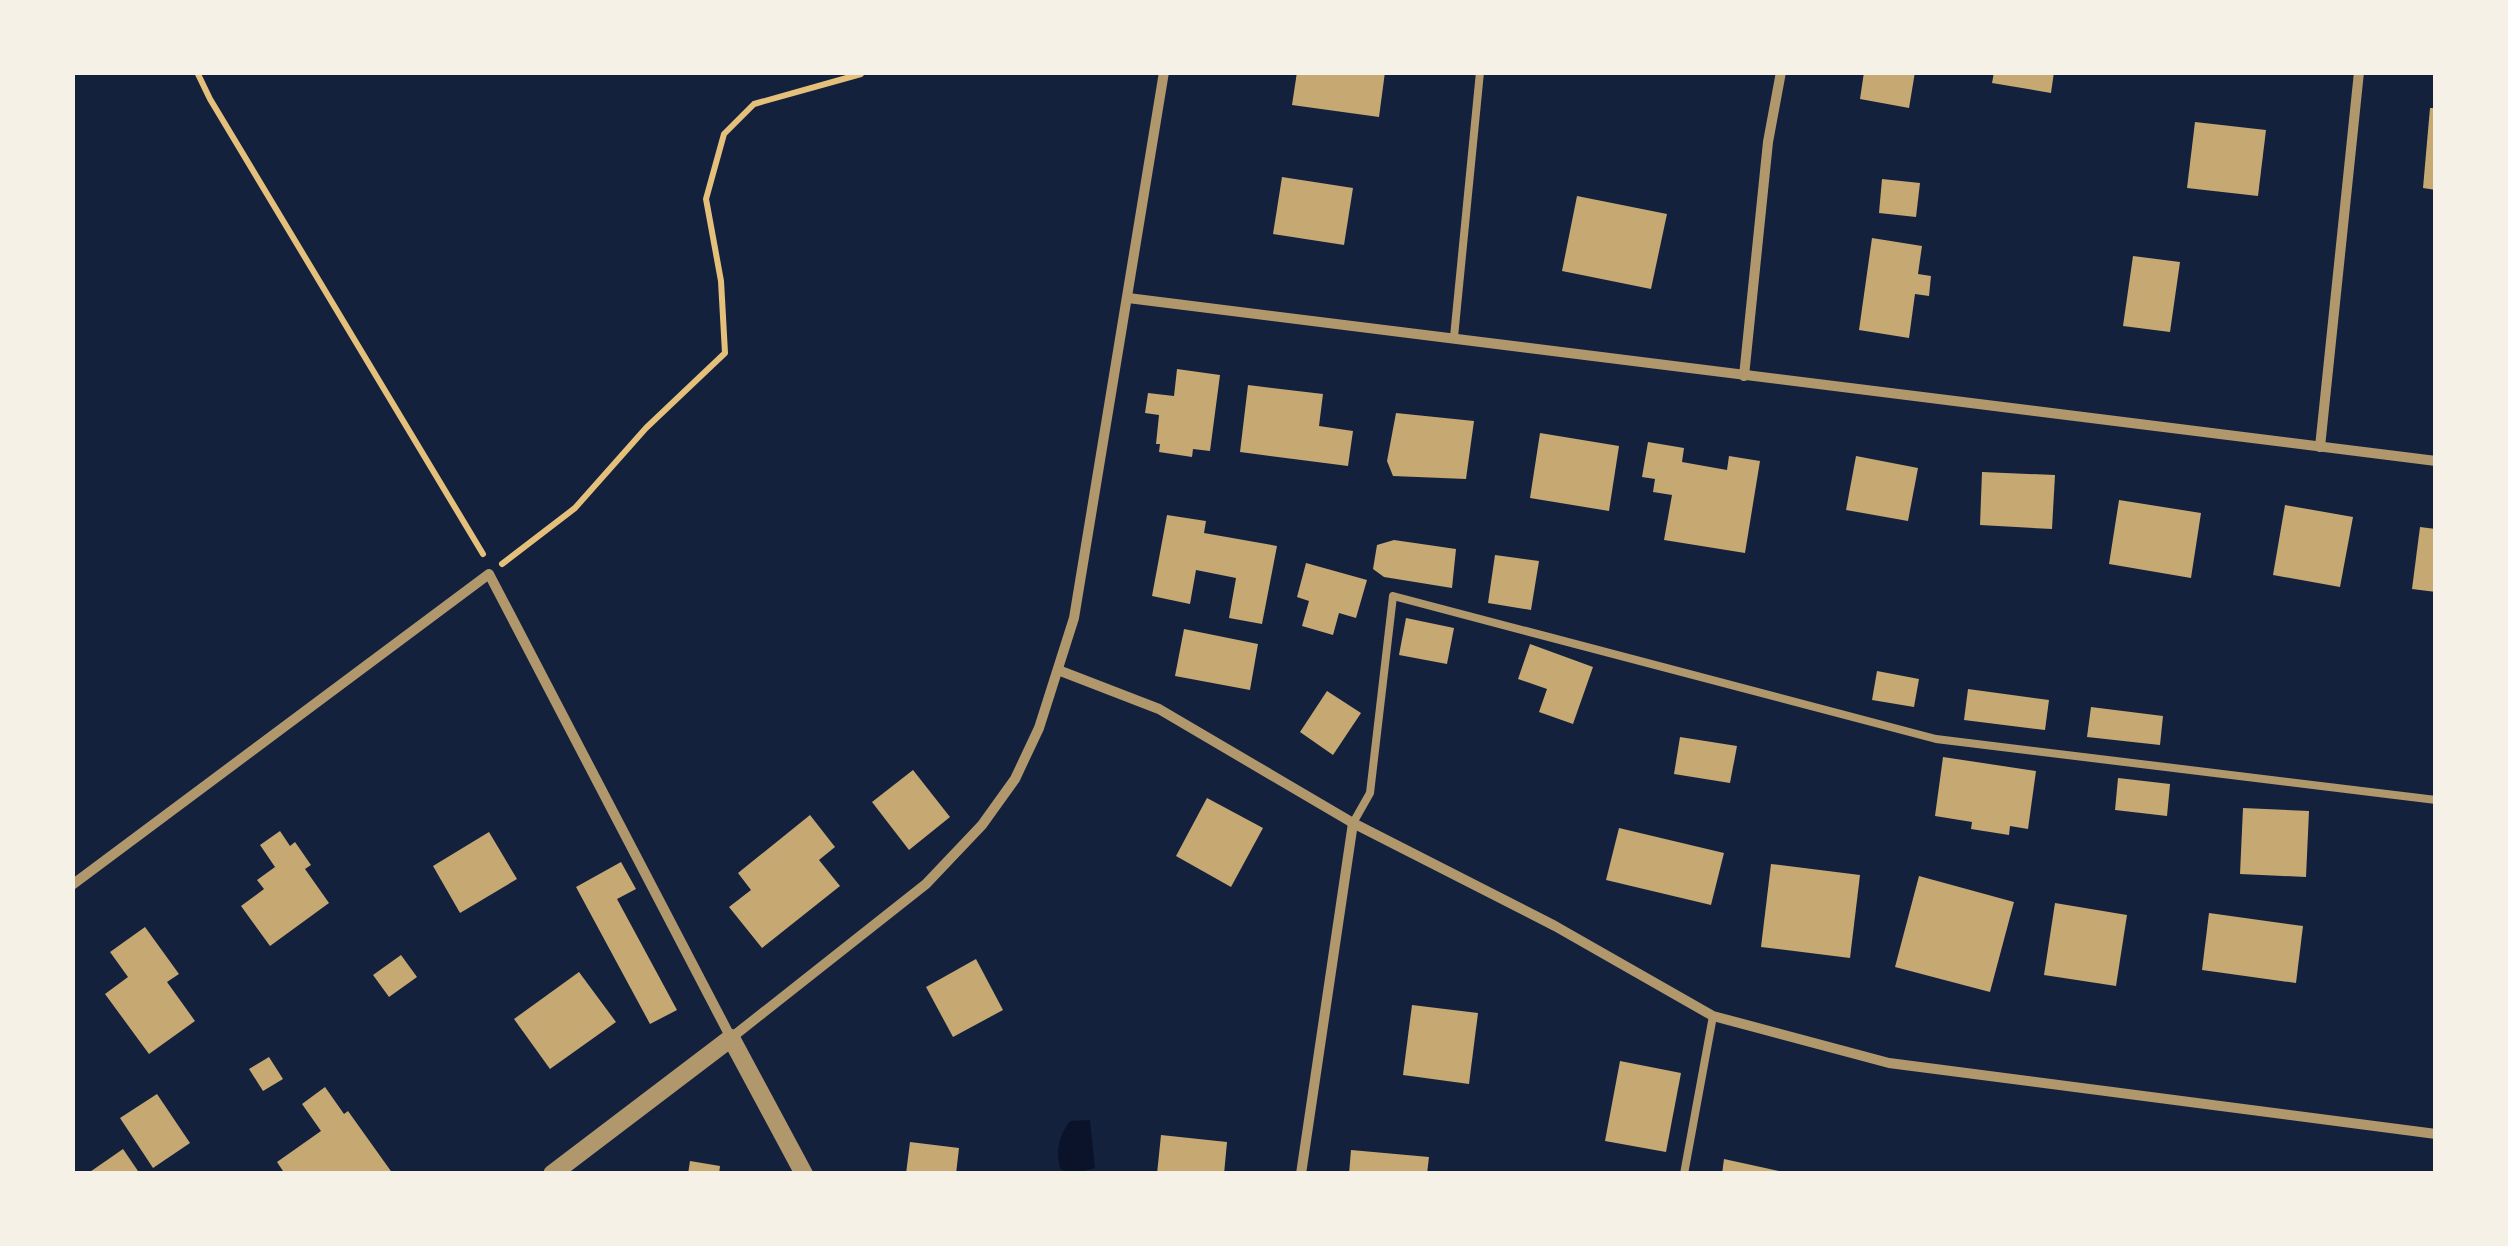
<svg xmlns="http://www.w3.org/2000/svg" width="2508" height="1246" font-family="'Noto Serif',serif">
<rect width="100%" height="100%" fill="#14213d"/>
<path fill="#0b132b" d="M 1090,1120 L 1095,1168 L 1076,1173 L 1061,1170 C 1055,1153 1058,1136 1070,1121 Z"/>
<g fill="#c6a872">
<path d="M 1297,72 L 1385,72 L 1379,117 L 1292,105 Z"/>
<path d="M 1864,72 L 1915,72 L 1909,108 L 1860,99 Z"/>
<path d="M 1994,72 L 2054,72 L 2051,93 L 1992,83 Z"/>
<path d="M 2430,108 L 2436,108 L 2436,190 L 2423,188 Z"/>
<path d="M 2195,122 L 2266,130 L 2258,196 L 2187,188 Z"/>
<path d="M 1282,177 L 1353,188 L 1344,245 L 1273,234 Z"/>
<path d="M 1882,179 L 1920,183 L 1916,217 L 1879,213 Z"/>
<path d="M 1577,196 L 1667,214 L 1651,289 L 1562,271 Z"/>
<path d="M 1872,238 L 1922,246 L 1918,274 L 1931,276 L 1929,296 L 1915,294 L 1909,338 L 1859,330 Z"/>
<path d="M 2133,256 L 2180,262 L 2170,332 L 2123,326 Z"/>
<path d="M 1177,369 L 1220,375 L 1210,451 L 1193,449 L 1192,457 L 1159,452 L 1160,444 L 1156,444 L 1159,415 L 1145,413 L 1148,393 L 1174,396 Z"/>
<path d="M 1248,385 L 1323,394 L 1319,426 L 1353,431 L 1348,466 L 1240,452 Z"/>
<path d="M 1396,413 L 1474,421 L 1466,479 L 1393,476 L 1387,461 Z"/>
<path d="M 1540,433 L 1619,446 L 1609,511 L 1530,498 Z"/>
<path d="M 1648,442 L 1684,448 L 1682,462 L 1727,470 L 1729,456 L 1760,461 L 1745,553 L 1664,540 L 1672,495 L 1653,492 L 1655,479 L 1642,477 Z"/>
<path d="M 1856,456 L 1918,468 L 1908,521 L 1846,510 Z"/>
<path d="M 1982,472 L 2055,475 L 2052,529 L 1980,525 Z"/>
<path d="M 2119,500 L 2201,513 L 2191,578 L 2109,564 Z"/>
<path d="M 2285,505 L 2353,517 L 2340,587 L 2273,575 Z"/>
<path d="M 1167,515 L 1206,521 L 1204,533 L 1277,546 L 1262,624 L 1229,618 L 1236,578 L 1196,570 L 1190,604 L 1152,596 Z"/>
<path d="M 2420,527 L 2436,529 L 2436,592 L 2412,589 Z"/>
<path d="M 1394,540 L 1456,549 L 1452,588 L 1384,577 L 1373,569 L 1377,545 Z"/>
<path d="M 1495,555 L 1539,561 L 1531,610 L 1488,603 Z"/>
<path d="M 1306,563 L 1367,580 L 1356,618 L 1339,613 L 1333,635 L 1302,626 L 1309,601 L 1297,597 Z"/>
<path d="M 1406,618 L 1454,628 L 1447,664 L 1399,655 Z"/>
<path d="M 1184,629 L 1258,644 L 1250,690 L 1175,676 Z"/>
<path d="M 1530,644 L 1593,667 L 1573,724 L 1539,712 L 1547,689 L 1518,679 Z"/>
<path d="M 1877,671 L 1919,679 L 1914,707 L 1872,700 Z"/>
<path d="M 1968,689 L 2049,700 L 2045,730 L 1964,720 Z"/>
<path d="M 1327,691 L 1361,713 L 1333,755 L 1300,732 Z"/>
<path d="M 2091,707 L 2163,716 L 2160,745 L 2087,737 Z"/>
<path d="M 1680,737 L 1737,746 L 1730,783 L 1674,774 Z"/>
<path d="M 1943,757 L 2036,771 L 2028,829 L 2010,826 L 2009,835 L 1971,829 L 1972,822 L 1935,816 Z"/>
<path d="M 913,770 L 950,817 L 909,850 L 872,802 Z"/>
<path d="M 2118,778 L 2170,784 L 2167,816 L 2115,810 Z"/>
<path d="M 1207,798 L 1263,828 L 1231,887 L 1176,856 Z"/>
<path d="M 2243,808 L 2309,811 L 2306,877 L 2240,874 Z"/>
<path d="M 810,815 L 835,847 L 819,860 L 840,886 L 762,948 L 729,907 L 751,890 L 738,873 Z"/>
<path d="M 1619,828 L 1724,853 L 1711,905 L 1606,880 Z"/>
<path d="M 280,831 L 290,846 L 295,842 L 311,865 L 305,869 L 329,903 L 270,946 L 241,906 L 264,889 L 257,880 L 275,867 L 260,845 Z"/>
<path d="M 489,832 L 517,879 L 460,913 L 433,866 Z"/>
<path d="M 621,862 L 636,889 L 617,899 L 677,1010 L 650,1024 L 576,887 Z"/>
<path d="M 1771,864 L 1860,875 L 1850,958 L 1761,947 Z"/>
<path d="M 1919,876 L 2014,902 L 1990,992 L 1895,967 Z"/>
<path d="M 2055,903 L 2127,915 L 2116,986 L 2044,975 Z"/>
<path d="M 2209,913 L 2303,926 L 2296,983 L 2202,970 Z"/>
<path d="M 145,927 L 179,974 L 167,982 L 195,1021 L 149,1054 L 105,994 L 128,977 L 110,952 Z"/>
<path d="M 401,955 L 417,977 L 389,997 L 373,975 Z"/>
<path d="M 976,959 L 1003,1010 L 953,1037 L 926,987 Z"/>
<path d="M 579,972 L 616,1022 L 550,1069 L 514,1019 Z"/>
<path d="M 1412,1005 L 1478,1013 L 1469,1084 L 1403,1075 Z"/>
<path d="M 269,1057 L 283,1079 L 263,1091 L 249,1069 Z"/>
<path d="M 1620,1061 L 1681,1073 L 1666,1152 L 1605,1141 Z"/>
<path d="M 325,1087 L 344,1114 L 348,1111 L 393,1174 L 285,1174 L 277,1162 L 321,1131 L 302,1104 Z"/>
<path d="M 157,1094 L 190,1143 L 153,1168 L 120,1118 Z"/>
<path d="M 1161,1135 L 1227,1142 L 1224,1174 L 1157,1174 Z"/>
<path d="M 910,1142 L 959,1148 L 956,1174 L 906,1174 Z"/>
<path d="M 123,1149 L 140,1174 L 87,1174 Z"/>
<path d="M 1351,1150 L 1429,1157 L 1427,1174 L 1349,1174 Z"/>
<path d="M 1724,1159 L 1784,1172 L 1784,1174 L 1722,1174 Z"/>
<path d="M 690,1161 L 720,1166 L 719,1174 L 688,1174 Z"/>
</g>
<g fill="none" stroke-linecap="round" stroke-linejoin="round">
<g stroke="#e5c07b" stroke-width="6">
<path d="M 197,72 L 210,99 L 483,554"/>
<path d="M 502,564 L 575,508 L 646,428 L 725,353 L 721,281 L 706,199 L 724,134 L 754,104 L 861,74"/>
</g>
<g stroke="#b1986c" stroke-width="8">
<path d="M 1454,337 L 1480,72"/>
<path d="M 1353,823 L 1370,793 L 1393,596 L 1936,739 L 2436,800"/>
<path d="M 1684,1174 L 1713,1016"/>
</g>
<g stroke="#b1986c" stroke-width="10">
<path d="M 1128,298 L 2436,461"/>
<path d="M 1744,376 L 1768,142 L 1781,72"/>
<path d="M 2320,447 L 2359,72"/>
<path d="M 1058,670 L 1159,709 L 1353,823 L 1555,926 L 1713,1016 L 1889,1063 L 2436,1134"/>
<path d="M 72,885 L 489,574 L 731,1038 L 926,884 L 982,825 L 1015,779 L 1039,728 L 1074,618 L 1164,72"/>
<path d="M 1301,1174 L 1353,823"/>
</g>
<path stroke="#b1986c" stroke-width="18" d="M 552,1174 L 731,1038 L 804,1174"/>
</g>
<rect width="2508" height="1246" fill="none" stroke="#f6f1e7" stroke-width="150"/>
</svg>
